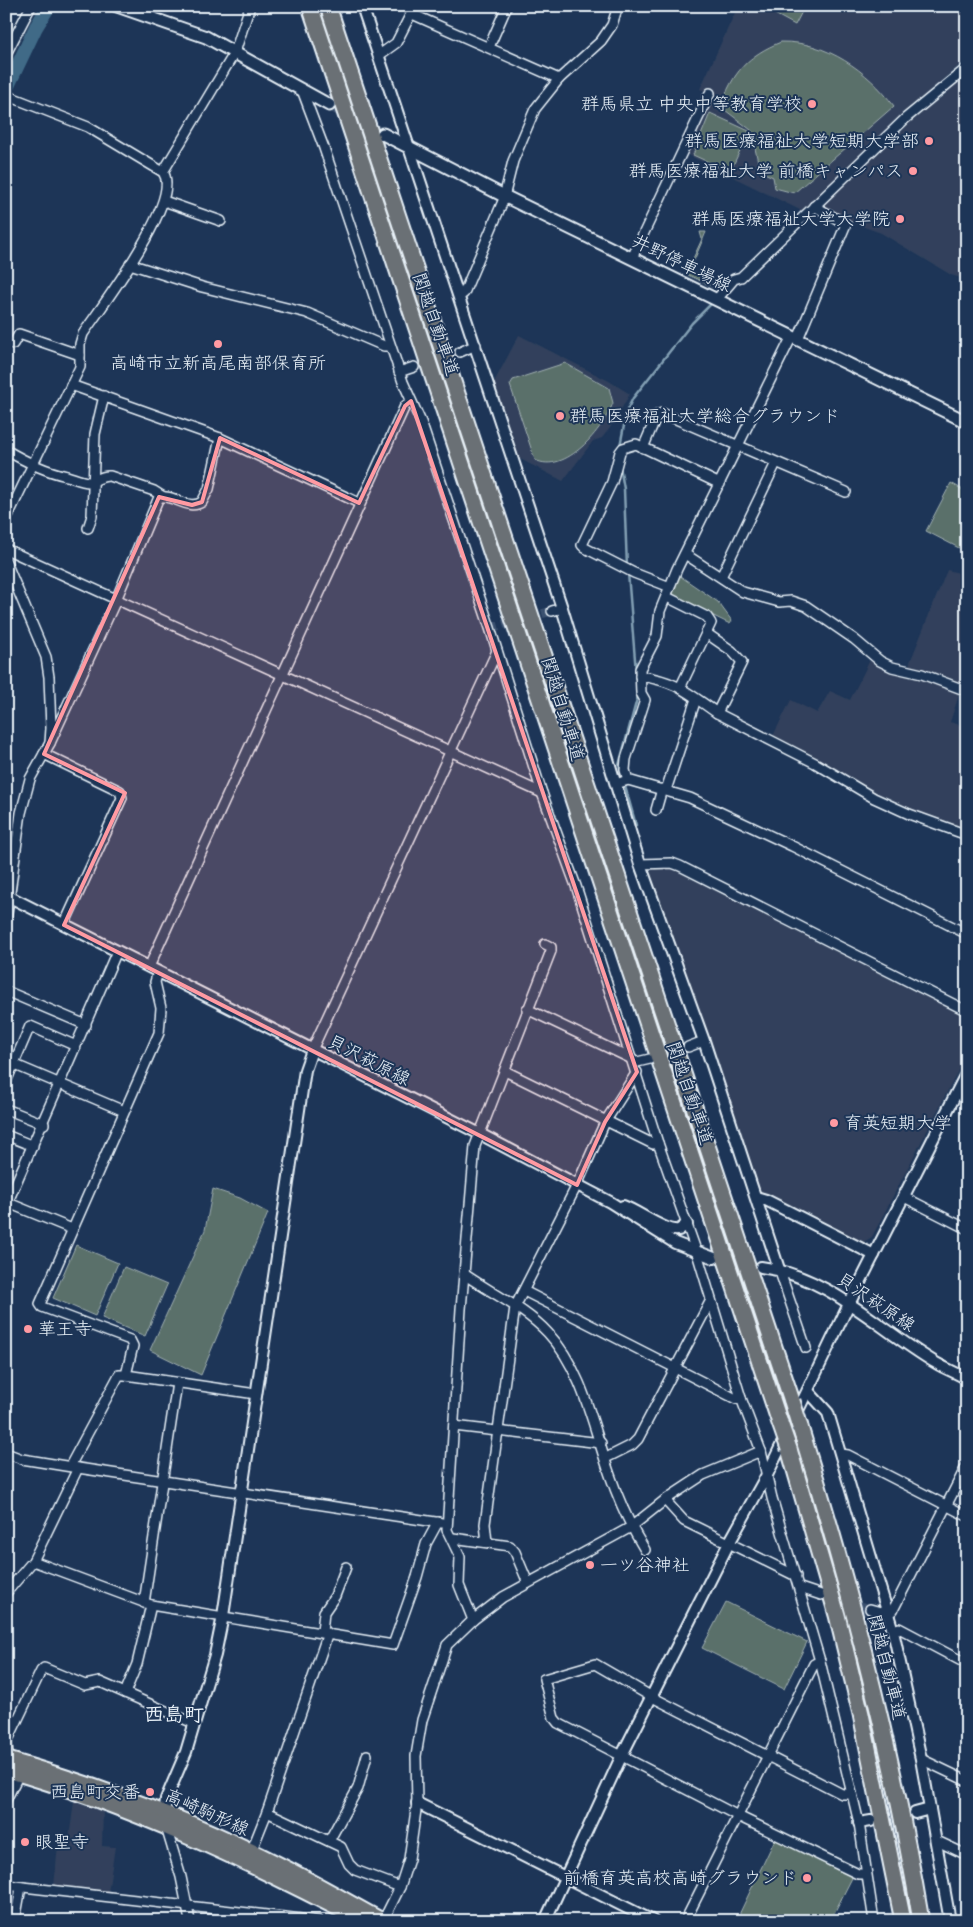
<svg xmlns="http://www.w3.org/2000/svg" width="973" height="1927" font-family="'Indie Flower','Klee One',sans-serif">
<rect width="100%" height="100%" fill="#1d3557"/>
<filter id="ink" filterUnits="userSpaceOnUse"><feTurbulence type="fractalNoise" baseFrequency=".02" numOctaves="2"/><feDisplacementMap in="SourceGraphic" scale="10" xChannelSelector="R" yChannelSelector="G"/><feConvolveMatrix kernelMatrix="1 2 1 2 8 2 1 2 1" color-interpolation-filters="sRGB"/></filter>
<g filter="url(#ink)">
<g fill="#30415c">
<path d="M 738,6 L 953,6 L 967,13 L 967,59 L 903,114 L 838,179 L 802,211 L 686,154 L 714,96 L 700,89 Z"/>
<path d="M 967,72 L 967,280 L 951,275 L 881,233 L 842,219 L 822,209 L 821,204 L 913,118 L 947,93 Z"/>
<path d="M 519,335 L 609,381 L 630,394 L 610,428 L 602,438 L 593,441 L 563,481 L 518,458 L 493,384 Z"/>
<path d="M 947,570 L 967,575 L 967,687 L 908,667 Z"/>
<path d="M 871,658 L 960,692 L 950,722 L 967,727 L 967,832 L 886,800 L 772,738 L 791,700 L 817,713 L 830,691 L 850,700 Z"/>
<path d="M 652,868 L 677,869 L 967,1016 L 967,1054 L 872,1237 L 862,1243 L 760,1191 L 650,874 Z"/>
<path d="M 74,1801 L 103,1810 L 102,1846 L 115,1847 L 108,1893 L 54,1886 L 58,1845 L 68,1846 Z"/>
</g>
<g fill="#5a6f6a" stroke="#a1b0b1">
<path d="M 760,6 L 805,6 L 795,25 Z"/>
<path d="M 781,42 C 826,41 868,71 894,106 L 794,193 L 775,188 L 773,177 L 760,171 L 751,130 L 721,107 C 732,73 748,55 781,42 Z"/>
<path d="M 710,113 L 749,131 L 730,172 L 693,155 Z"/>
<path d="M 700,232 L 706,232 L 690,270 L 722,288 L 718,289 L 686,274 L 702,239 Z"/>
<path d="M 565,363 L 609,388 L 613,403 C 603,429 566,475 535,460 L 510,385 L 513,380 Z"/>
<path d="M 951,483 L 965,491 L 967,489 L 967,532 L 959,548 L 926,531 Z"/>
<path d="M 680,576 L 718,602 L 732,621 L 730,624 L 675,597 L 672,592 Z"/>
<path d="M 213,1189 L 240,1198 L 268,1213 L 201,1375 L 150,1350 L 205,1230 Z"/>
<path d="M 76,1245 L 118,1263 L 95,1316 L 53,1298 Z"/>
<path d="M 124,1267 L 167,1285 L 145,1336 L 102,1318 Z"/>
<path d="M 726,1602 L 807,1642 L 784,1689 L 702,1648 Z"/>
<path d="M 776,1837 L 853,1876 L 830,1921 L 736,1921 Z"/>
</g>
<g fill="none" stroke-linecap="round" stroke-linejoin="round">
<g stroke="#83a0b4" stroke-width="2.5">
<path d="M 960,68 L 967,62"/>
<path d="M 620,446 L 627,410 L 633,398 L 692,323 L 713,302"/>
<path d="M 620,466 L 624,489 L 627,567"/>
<path d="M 628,573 L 636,672"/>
<path d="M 636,825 L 619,765 L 638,695"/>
</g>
<path stroke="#406a87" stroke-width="14" d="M 6,90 L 36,27 L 49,6"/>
<g stroke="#3b516f" stroke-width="9" stroke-dasharray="9 4.5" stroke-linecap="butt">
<path d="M 414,367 L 460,352"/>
<path d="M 490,628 L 552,611"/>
<path d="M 831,1598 L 870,1609"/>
</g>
<path stroke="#3b516f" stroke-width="10" stroke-dasharray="10 5" stroke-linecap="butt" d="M 877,1820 L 915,1813"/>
<path stroke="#3b516f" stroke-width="11" stroke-dasharray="11 5.5" stroke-linecap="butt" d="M 329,105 L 383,134"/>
<defs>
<g id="minor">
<path d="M 964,6 L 967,8"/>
<path d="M 412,14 L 559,79"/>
<path d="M 489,47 L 507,6"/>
<path d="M 6,54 L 31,6"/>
<path d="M 378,56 L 396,43 L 415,6"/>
<path d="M 302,90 L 324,148 L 403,382 L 421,422 L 490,628 L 542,793 L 576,886 L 658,1143 L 697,1253 L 741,1398 L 761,1451 L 772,1498 L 820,1661 L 859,1823 L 874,1921"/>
<path d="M 6,95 L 88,127 L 163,172 C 183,200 101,307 83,334 L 80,344 L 80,367 L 6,520"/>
<path d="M 163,172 L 235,52 L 250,6"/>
<path d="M 164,201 L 221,221"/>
<path d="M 632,258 L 710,93"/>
<path d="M 130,264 L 202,287 L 307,313 L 384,346 L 390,346"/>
<path d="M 460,296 L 464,293 L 503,201 L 513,161 L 535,109 L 559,79 L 601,41 L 612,25 L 618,6"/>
<path d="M 717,299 L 734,279 L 741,277 L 906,118 L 967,68"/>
<path d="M 798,339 L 846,224 L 814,206"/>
<path d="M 6,341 L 13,344 L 19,334 L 80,355"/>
<path d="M 460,352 L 476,345"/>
<path d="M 399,372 L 414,367"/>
<path d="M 71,385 L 220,438 L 359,503"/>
<path d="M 643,448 L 657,415 L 662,413 L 846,492"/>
<path d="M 6,450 C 26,462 44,471 67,476 C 74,478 82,482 89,482 C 96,482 100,475 110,476 L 154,491 L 162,496"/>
<path d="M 88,528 L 92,516 L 95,434 L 104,396"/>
<path d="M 6,549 L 542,793"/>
<path d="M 685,554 L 743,592 L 779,602 L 791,601 L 806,606 L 854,639 L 880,661 L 892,667 L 922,674 L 967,691"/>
<path d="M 6,562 L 46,657 L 49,677 L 51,728 L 50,743 L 30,779 L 21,813 L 6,921"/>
<path d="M 721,577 L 776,463"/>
<path d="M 670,587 L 634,573 L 585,548 L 582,545 L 612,482 L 620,452 L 623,448 L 636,444 L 720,484"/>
<path d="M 667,597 L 707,617 L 711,623 L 681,686"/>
<path d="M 552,611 L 562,608"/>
<path d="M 640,676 C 677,681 688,693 717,713 L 742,662 L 732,651 L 706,633"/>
<path d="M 717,713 L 815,763 L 874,798 L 909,814 L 967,835"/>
<path d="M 50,743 L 116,600 L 159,497 C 174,494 188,511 202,502 L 209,489 L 220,438"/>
<path d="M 44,754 L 120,791 L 122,798 L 64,925"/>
<path d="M 628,780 L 625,770 L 626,759 L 645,700 L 641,693 L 640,669 L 657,636 L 660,611 L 677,569 L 792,336"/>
<path d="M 616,784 L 628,780 L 690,798 L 792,846 L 967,934"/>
<path d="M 666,790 L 696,699"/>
<path d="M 656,810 L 662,789"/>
<path d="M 640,864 L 672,863 L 680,866 L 967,1011"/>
<path d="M 149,967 L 405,406 L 411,401"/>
<path d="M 158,972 L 155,982 L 161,1008 L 159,1033 L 40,1304 L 42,1307 L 130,1340 L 133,1346 L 126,1375 L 256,1394"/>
<path d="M 6,991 L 86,1025"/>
<path d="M 527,1009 L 632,1059"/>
<path d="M 688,1047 L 704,1041"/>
<path d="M 312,1050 L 497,651"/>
<path d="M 6,1061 L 124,1111"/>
<path d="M 633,1063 L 650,1059"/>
<path d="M 505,1071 L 653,1144 L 658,1143"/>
<path d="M 6,1082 L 30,1026 L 76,1046"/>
<path d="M 6,1109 L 44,1124"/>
<path d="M 6,1135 L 33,1146"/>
<path d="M 904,1197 L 967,1229"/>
<path d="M 6,1202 L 72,1229"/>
<path d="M 6,1206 L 117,951"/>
<path d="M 779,1269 L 806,1348"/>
<path d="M 464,1274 C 491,1293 525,1308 548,1333 C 583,1370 593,1427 610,1475 C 619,1501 630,1526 645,1550"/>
<path d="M 524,1291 L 736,1399 L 741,1398"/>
<path d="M 454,1426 L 601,1443"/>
<path d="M 6,1453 L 22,1459 L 78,1468 L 442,1523"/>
<path d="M 841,1454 L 848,1455 L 967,1516"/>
<path d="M 606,1458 L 632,1445 L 638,1439 L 711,1300"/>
<path d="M 70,1466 L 119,1375 L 126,1375"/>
<path d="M 665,1500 L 684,1521 L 796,1576"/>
<path d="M 453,1538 L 510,1546 L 515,1552 L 528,1583"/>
<path d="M 487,1542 L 485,1524 L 515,1307 L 577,1185 L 605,1122 L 637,1072"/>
<path d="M 33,1561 L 151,1605 L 393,1645 L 417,1577 L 426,1544 L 438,1522"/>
<path d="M 800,1588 L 821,1595"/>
<path d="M 6,1593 L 33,1561 L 78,1468"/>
<path d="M 144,1603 L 177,1383"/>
<path d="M 870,1609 L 888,1614 L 893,1610 L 967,1465"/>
<path d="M 473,1620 L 459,1585 L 460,1557 L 447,1530 L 461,1309 L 475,1146 L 551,951 L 551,947 L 545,944"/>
<path d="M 893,1631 L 899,1628 L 967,1664"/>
<path d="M 322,1632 L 324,1612 L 335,1596 L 346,1567"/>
<path d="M 125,1693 L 137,1664 L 151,1605"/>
<path d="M 921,1759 L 967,1781"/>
<path d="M 8,1760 L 7,1742 L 41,1671 L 44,1668 L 85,1685 L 100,1682 L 193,1723"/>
<path d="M 852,1794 L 842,1794 L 652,1697 L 595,1664 L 544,1679 L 554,1718 L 558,1723 L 738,1816 L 858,1874 L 866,1874"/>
<path d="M 6,1800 L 19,1774"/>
<path d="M 267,1812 L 341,1847 L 349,1864 L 355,1870 L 400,1887"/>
<path d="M 166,1827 L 181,1877 L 190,1921"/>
<path d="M 329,1841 L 358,1788 L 367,1755"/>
<path d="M 937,1841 L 967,1855"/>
<path d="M 251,1852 L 267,1812 L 328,1633"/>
<path d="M 6,1885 L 319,1921"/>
<path d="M 15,1921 L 21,1887"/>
<path d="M 383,1921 L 400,1887 L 409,1859 L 417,1803 L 416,1756 L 422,1720 L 447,1645 L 473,1620 L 503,1597 L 631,1527 L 665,1500 L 703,1475 L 761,1451"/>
<path d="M 685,1921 L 814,1664 L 820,1661"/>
</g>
<g id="tertiary">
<path d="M 362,6 L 562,608 L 640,864 L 704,1041 L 779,1269"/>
<path d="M 6,895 L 480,1134 L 610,1202 L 675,1243 L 714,1258"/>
<path d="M 756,1197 L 766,1200 L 874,1255"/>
<path d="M 623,1206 C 638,1211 666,1233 679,1230 L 687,1224"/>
<path d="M 761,1267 C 830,1276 878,1329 936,1363 C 946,1369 957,1373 967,1379"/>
<path d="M 808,1391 L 828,1413 L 893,1631 L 921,1759 L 950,1921"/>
<path d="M 417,1803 L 653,1921"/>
<path d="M 915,1813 L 930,1809"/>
<path d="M 164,1817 L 166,1799 L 186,1752 L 215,1655 L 223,1616 L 305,1070 L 312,1050"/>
<path d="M 859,1823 L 871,1821"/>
<path d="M 545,1921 L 622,1755 L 728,1545 L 768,1473 L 849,1304 L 967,1072"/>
</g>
<g id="secondary">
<path d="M 117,6 L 206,37 L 329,105"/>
<path d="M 383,134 L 504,196 L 967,422"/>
</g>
<g id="primary">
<path d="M 6,1759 C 99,1786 190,1819 276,1863 C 312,1881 348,1902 383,1921"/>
<path d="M 6,1770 C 131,1806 247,1861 362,1921"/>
</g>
<g id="motorway">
<path d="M 310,6 L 780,1423"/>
<path d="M 328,6 L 792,1401"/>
<path d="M 800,1427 C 851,1591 893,1752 921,1921"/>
<path d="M 789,1449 L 837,1615 L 861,1714 L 903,1921"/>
</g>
</defs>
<use href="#minor" stroke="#e8f1f8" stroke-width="12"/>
<use href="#tertiary" stroke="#e8f1f8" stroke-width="14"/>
<use href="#secondary" stroke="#e8f1f8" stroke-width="15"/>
<use href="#primary" stroke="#e8f1f8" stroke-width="18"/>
<use href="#motorway" stroke="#e8f1f8" stroke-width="19"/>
<use href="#minor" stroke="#1d3557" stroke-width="9"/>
<use href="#tertiary" stroke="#1d3557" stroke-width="10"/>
<use href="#secondary" stroke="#1d3557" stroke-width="11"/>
<use href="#primary" stroke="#6b7074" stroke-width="14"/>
<use href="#motorway" stroke="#6b7074" stroke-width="15"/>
<defs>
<g id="motorway-bridge">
<path d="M 792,1401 L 800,1427"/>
<path d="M 780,1423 L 789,1449"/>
</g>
</defs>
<use href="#motorway-bridge" stroke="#e8f1f8" stroke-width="19" stroke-linecap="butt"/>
<use href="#motorway-bridge" stroke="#6b7074" stroke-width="15"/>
</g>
</g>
<path fill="#ff9aa2" fill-opacity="0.2" stroke="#ff9aa2" stroke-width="4" stroke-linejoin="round" d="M 411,401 L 637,1072 L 605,1122 L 577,1185 L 64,925 L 125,793 L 44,754 L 159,497 L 192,505 L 202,502 L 220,438 L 359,503 L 405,406 Z"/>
<g fill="#ff9aa2" stroke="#1d3557" stroke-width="2">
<circle cx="812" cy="104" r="5"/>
<circle cx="929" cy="141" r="5"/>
<circle cx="913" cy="171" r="5"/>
<circle cx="900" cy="219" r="5"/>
<circle cx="218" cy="344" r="5"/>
<circle cx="560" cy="416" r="5"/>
<circle cx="834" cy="1123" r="5"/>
<circle cx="28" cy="1329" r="5"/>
<circle cx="590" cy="1565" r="5"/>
<circle cx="150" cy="1792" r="5"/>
<circle cx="25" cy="1842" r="5"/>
<circle cx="807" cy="1878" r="5"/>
</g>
<g text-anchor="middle" stroke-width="4" stroke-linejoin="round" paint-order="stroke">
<g font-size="18" fill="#e8f1f8" stroke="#1d3557" text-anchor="end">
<text x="802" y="110">群馬県立 中央中等教育学校</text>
<text x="919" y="147">群馬医療福祉大学短期大学部</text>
<text x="903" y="177">群馬医療福祉大学 前橋キャンパス</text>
<text x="890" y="225">群馬医療福祉大学大学院</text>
<text x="218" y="369" text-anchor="middle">高崎市立新高尾南部保育所</text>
<text x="570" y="422" text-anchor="start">群馬医療福祉大学総合グラウンド</text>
<text x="844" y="1129" text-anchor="start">育英短期大学</text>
<text x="38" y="1335" text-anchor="start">華王寺</text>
<text x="600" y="1571" text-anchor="start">一ツ谷神社</text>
<text x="140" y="1798">西島町交番</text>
<text x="35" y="1848" text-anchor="start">眼聖寺</text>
<text x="797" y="1884">前橋育英高校高崎グラウンド</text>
</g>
<g font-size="18" fill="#e8f1f8" stroke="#1d3557">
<text transform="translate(682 263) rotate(26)" y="6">井野停車場線</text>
<text transform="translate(436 324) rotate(71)" y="6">関越自動車道</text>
<text transform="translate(563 709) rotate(73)" y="6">関越自動車道</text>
<text transform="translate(369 1060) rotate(27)" y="6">貝沢萩原線</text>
<text transform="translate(690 1093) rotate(71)" y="6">関越自動車道</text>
<text transform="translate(876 1302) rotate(34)" y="6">貝沢萩原線</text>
<text transform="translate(887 1667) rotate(76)" y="6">関越自動車道</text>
<text transform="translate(207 1812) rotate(24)" y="6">高崎駒形線</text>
</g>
<g font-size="20" font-weight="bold" fill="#e8f1f8" stroke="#1d3557">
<text x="174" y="1721">西島町</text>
</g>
</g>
<rect width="973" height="1927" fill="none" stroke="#1d3557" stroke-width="25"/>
<rect x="12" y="12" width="948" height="1902" fill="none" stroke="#e8f1f8" stroke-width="2" filter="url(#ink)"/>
</svg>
